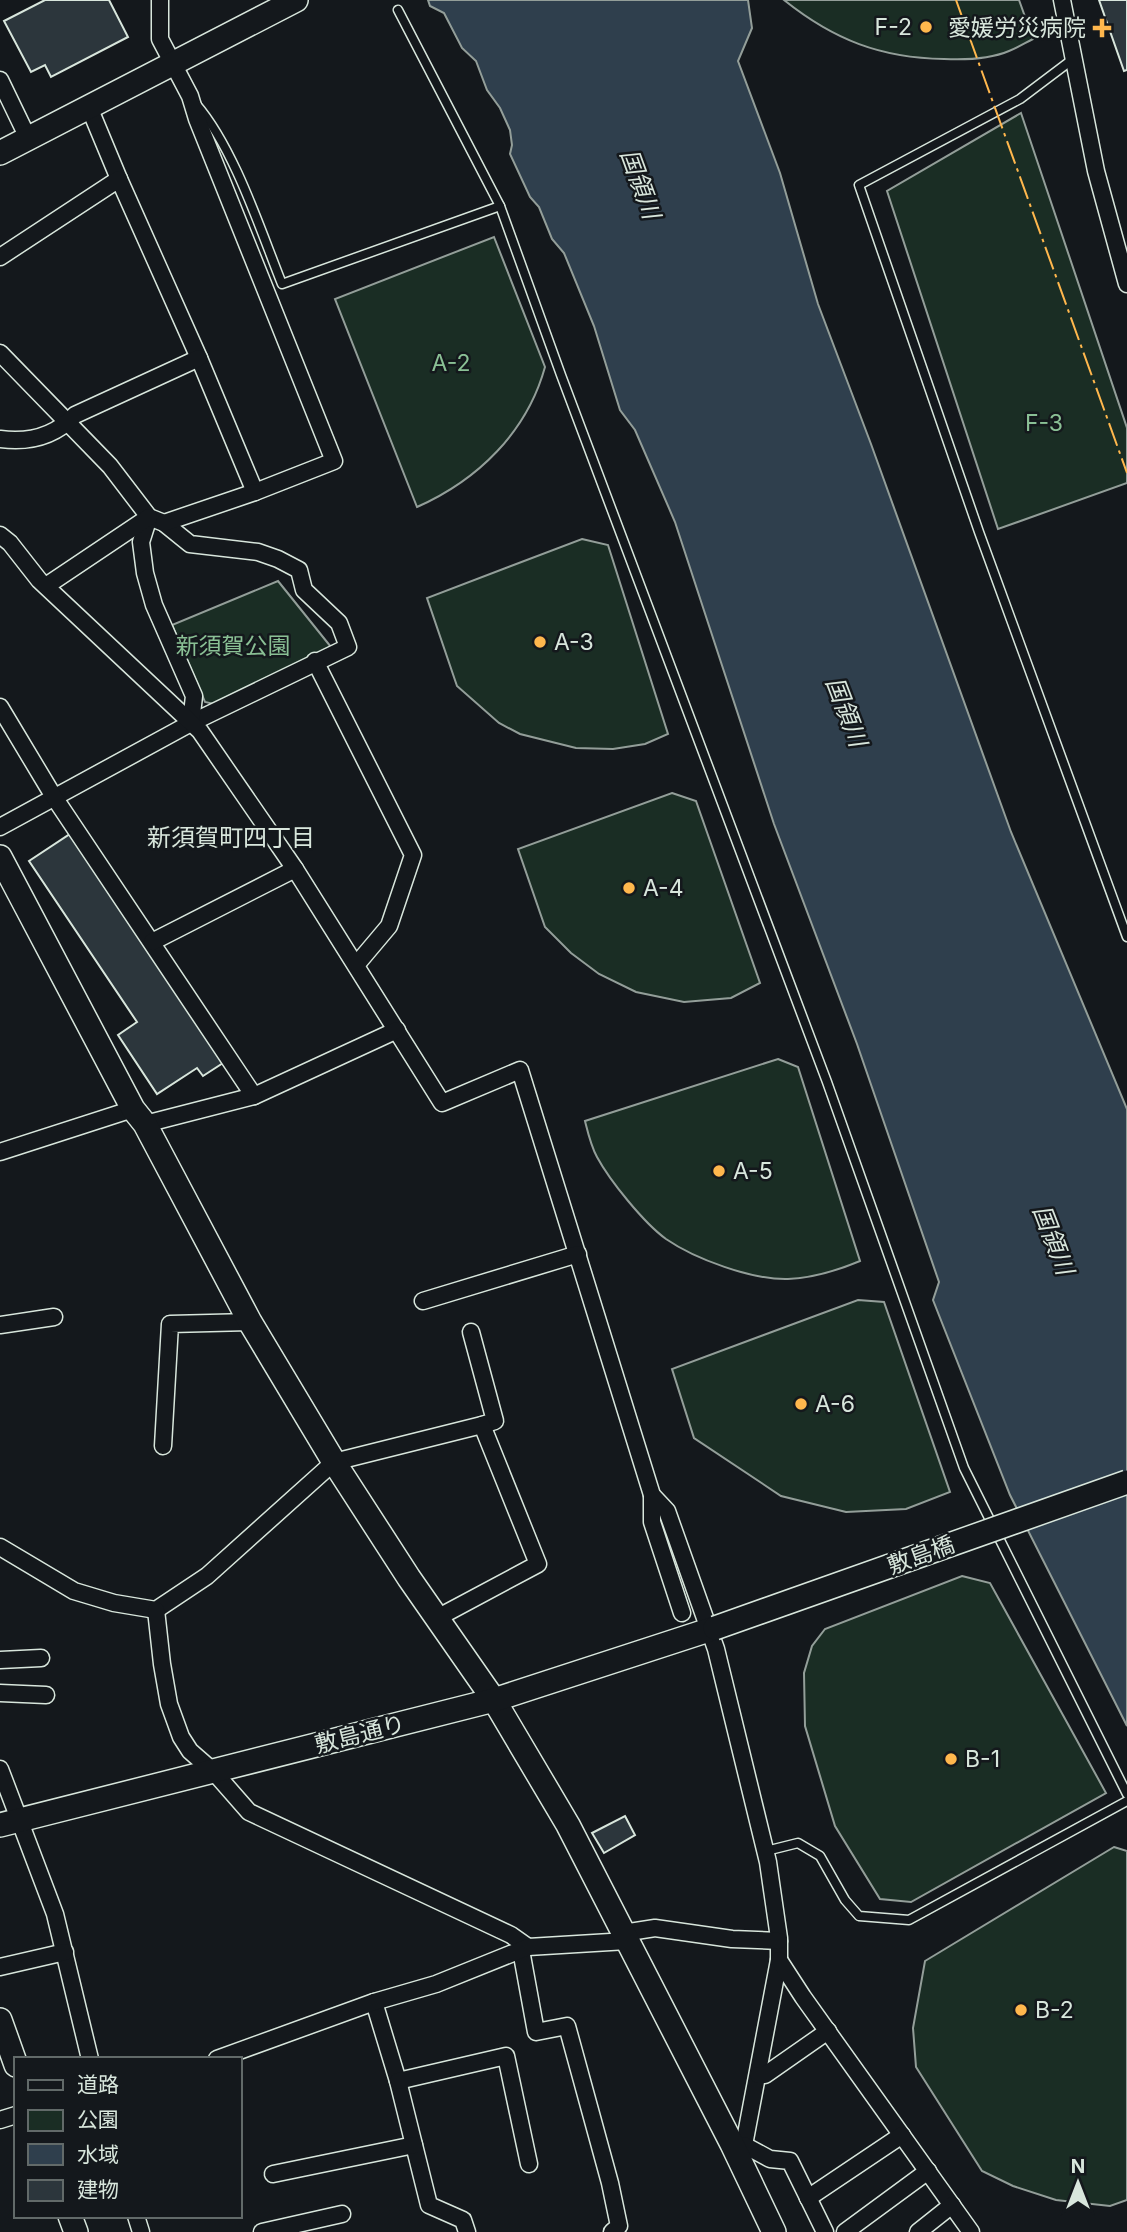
<svg xmlns="http://www.w3.org/2000/svg" width="1127" height="2232" font-family="Inter,'Noto Sans JP',sans-serif">
<rect width="100%" height="100%" fill="#14181c"/>
<g fill="#1a2d24" stroke="#939e99" stroke-width="2">
<path d="M 784,0 L 1019,0 L 1033,39 C 1025,43 1017,48 1009,51 C 990,59 965,60 944,59 C 881,58 834,40 784,0 Z"/>
<path d="M 1021,113 L 1127,428 L 1127,483 L 998,529 L 887,191 Z"/>
<path d="M 494,237 L 545,367 C 527,432 478,480 417,507 L 335,299 Z"/>
<path d="M 582,539 L 608,545 L 668,734 L 645,744 L 613,749 L 576,748 L 520,734 L 499,723 L 457,686 L 427,598 Z"/>
<path d="M 278,581 L 331,647 L 214,704 L 205,702 L 172,625 Z"/>
<path d="M 672,793 L 696,801 L 760,983 L 731,998 L 684,1002 L 636,992 L 599,974 L 571,953 L 545,927 L 518,849 Z"/>
<path d="M 778,1059 L 798,1067 L 860,1261 C 836,1271 814,1278 788,1279 C 752,1280 695,1259 666,1239 C 644,1223 610,1181 597,1157 C 591,1146 588,1133 585,1121 Z"/>
<path d="M 858,1300 L 884,1302 L 950,1492 L 906,1509 L 846,1512 L 781,1496 L 694,1438 L 672,1369 Z"/>
<path d="M 962,1576 L 990,1583 L 1106,1793 L 911,1902 L 880,1899 L 835,1826 L 805,1726 L 804,1673 L 812,1646 L 825,1629 Z"/>
<path d="M 1114,1847 L 1127,1851 L 1127,2200 L 1110,2206 L 1056,2200 L 1013,2186 L 982,2171 L 916,2067 L 913,2028 L 925,1961 Z"/>
</g>
<path fill="#2f3f4d" stroke="#939e99" stroke-width="2" d="M 428,0 L 748,0 L 752,28 L 738,61 L 780,173 L 818,304 L 871,444 L 1011,832 L 1127,1109 L 1127,1726 L 1010,1495 L 933,1300 L 939,1282 L 857,1044 L 774,824 L 675,522 L 635,430 L 620,410 L 594,326 L 564,253 L 552,239 L 539,207 L 530,197 L 510,154 L 512,145 L 510,130 L 500,108 L 487,90 L 476,61 L 462,48 L 444,13 L 430,6 Z"/>
<g fill="#2c363c" stroke="#d8e6dc" stroke-width="2">
<path d="M 45,0 L 109,0 L 128,37 L 51,77 L 45,65 L 31,72 L 4,21 Z"/>
<path d="M 1099,0 L 1127,0 L 1127,70 L 1124,71 Z"/>
<path d="M 70,834 L 223,1063 L 203,1076 L 197,1068 L 157,1094 L 118,1035 L 137,1022 L 29,861 Z"/>
<path d="M 625,1816 L 635,1835 L 604,1853 L 592,1833 Z"/>
</g>
<g fill="none" stroke-linecap="round" stroke-linejoin="round">
<defs>
<g id="lane">
<path d="M 398,10 L 500,206 L 561,375 L 827,1082 L 964,1468 L 1127,1794"/>
<path d="M 1073,59 L 1020,99 L 859,185 L 979,532 L 1127,937"/>
<path d="M 196,104 C 234,148 260,229 282,284 L 500,206"/>
<path d="M 766,1851 L 798,1843 L 820,1856 L 845,1900 L 859,1916 L 909,1920 L 1127,1801"/>
</g>
<g id="street">
<path d="M 1062,0 L 1096,171 L 1127,284"/>
<path d="M 0,80 L 28,138"/>
<path d="M 89,107 L 119,179"/>
<path d="M 0,257 L 119,179 L 199,358 L 255,492 L 334,461 L 197,119 L 190,96 L 160,39 L 160,0"/>
<path d="M 0,353 L 110,466 L 149,517 L 164,523 L 190,544 L 258,552 L 278,559 L 299,570 L 304,590 L 339,623 L 348,647 L 191,723 L 0,827"/>
<path d="M 0,439 C 29,443 54,437 75,415 L 199,358"/>
<path d="M 149,517 L 141,542 L 145,573 L 154,605 L 194,696 L 191,723"/>
<path d="M 164,523 L 255,492"/>
<path d="M 0,535 L 10,543 L 39,580 L 200,731 L 295,869 L 442,1103 L 520,1070 L 652,1495 L 667,1511 L 716,1649 L 768,1862 L 779,1938 L 779,1960 L 744,2145 L 738,2158"/>
<path d="M 46,586 L 149,517"/>
<path d="M 315,661 L 413,855 L 389,926 L 357,964"/>
<path d="M 0,707 L 54,797 L 254,1096 L 397,1030"/>
<path d="M 152,942 L 295,869"/>
<path d="M 145,1124 L 254,1096"/>
<path d="M 0,1152 L 133,1109"/>
<path d="M 423,1301 L 578,1254"/>
<path d="M 0,1325 L 54,1317"/>
<path d="M 471,1332 L 495,1421 L 482,1425"/>
<path d="M 163,1446 L 170,1324 L 250,1322"/>
<path d="M 652,1495 L 652,1522 L 682,1613"/>
<path d="M 0,1547 L 74,1591 L 114,1603 L 156,1610 L 207,1576 L 334,1462 L 482,1425 L 538,1564 L 437,1618"/>
<path d="M 156,1610 L 162,1664 L 169,1704 L 181,1737 L 190,1751 L 214,1772 L 249,1812 L 511,1935 L 528,1947"/>
<path d="M 0,1660 L 41,1658"/>
<path d="M 0,1693 L 46,1695"/>
<path d="M 0,1769 L 55,1914 L 90,2059"/>
<path d="M 623,1933 L 655,1928 L 732,1939 L 779,1941"/>
<path d="M 521,1950 L 536,2032 L 567,2026 L 610,2183 L 619,2226 L 612,2232"/>
<path d="M 779,1960 L 803,1997 L 971,2232"/>
<path d="M 0,1967 L 65,1952"/>
<path d="M 374,2002 L 398,2081 L 429,2205 L 463,2220 L 467,2232"/>
<path d="M 217,2059 L 374,2002 L 436,1984 L 528,1947 L 627,1941"/>
<path d="M 758,2075 L 765,2075 L 828,2031"/>
<path d="M 398,2081 L 506,2056 L 529,2164"/>
<path d="M 0,2120 L 16,2115"/>
<path d="M 744,2145 L 770,2159 L 790,2161 L 825,2232"/>
<path d="M 273,2174 L 414,2145"/>
<path d="M 808,2198 L 902,2135"/>
<path d="M 136,2216 L 141,2232"/>
<path d="M 262,2232 L 342,2214"/>
<path d="M 845,2232 L 928,2171"/>
<path d="M 918,2232 L 952,2205"/>
</g>
<g id="secondary">
<path d="M 0,153 L 296,0"/>
<path d="M 0,857 L 133,1109 L 145,1124 L 250,1322 L 334,1462 L 409,1578 L 494,1700 L 568,1825 L 732,2144 L 774,2232"/>
<path d="M 0,1825 L 494,1700 L 715,1628"/>
<path d="M 0,2020 L 16,2065"/>
<path d="M 70,2216 L 76,2232"/>
</g>
</defs>
<use href="#lane" stroke="#d8e6dc" stroke-width="11"/>
<use href="#street" stroke="#d8e6dc" stroke-width="19"/>
<use href="#secondary" stroke="#d8e6dc" stroke-width="26"/>
<use href="#lane" stroke="#14181c" stroke-width="8"/>
<use href="#street" stroke="#14181c" stroke-width="16"/>
<use href="#secondary" stroke="#14181c" stroke-width="23"/>
<defs>
<path id="secondary-bridge" d="M 715,1628 L 1127,1482"/>
</defs>
<use href="#secondary-bridge" stroke="#d8e6dc" stroke-width="26" stroke-linecap="butt"/>
<use href="#secondary-bridge" stroke="#14181c" stroke-width="23"/>
<path stroke="#ffb74d" stroke-width="2" stroke-dasharray="24 5 3.5 5" stroke-linecap="butt" d="M 956,0 L 1127,473"/>
</g>
<g fill="#ffb74d" stroke="#14181c" stroke-width="2.5">
<circle cx="926" cy="27" r="7"/>
<path d="M1098.5 17.5h7v7h7v7h-7v7h-7v-7h-7v-7h7z"/>
<circle cx="540" cy="642" r="7"/>
<circle cx="629" cy="888" r="7"/>
<circle cx="719" cy="1171" r="7"/>
<circle cx="801" cy="1404" r="7"/>
<circle cx="951" cy="1759" r="7"/>
<circle cx="1021" cy="2010" r="7"/>
</g>
<g text-anchor="middle" stroke-width="5" stroke-linejoin="round" paint-order="stroke">
<g font-size="23" fill="#d8e6dc" stroke="#14181c" text-anchor="start">
<text x="912" y="35" text-anchor="end">F-2</text>
<text x="1086" y="36" text-anchor="end">愛媛労災病院</text>
<text x="554" y="650">A-3</text>
<text x="643" y="896">A-4</text>
<text x="733" y="1179">A-5</text>
<text x="815" y="1412">A-6</text>
<text x="965" y="1767">B-1</text>
<text x="1035" y="2018">B-2</text>
</g>
<g font-size="23" fill="#8ac095" stroke="#14181c">
<text x="451" y="371">A-2</text>
<text x="1044" y="431">F-3</text>
<text x="233" y="654">新須賀公園</text>
</g>
<g font-size="23" fill="#d8e6dc" stroke="#14181c">
<text transform="translate(921 1555) rotate(-20)" y="8">敷島橋</text>
<text transform="translate(360 1734) rotate(-14)" y="8">敷島通り</text>
</g>
<g font-size="24" font-style="italic" fill="#d8e6dc" stroke="#14181c">
<text transform="translate(640 184) rotate(70)" y="8">国領川</text>
<text transform="translate(846 712) rotate(69)" y="8">国領川</text>
<text transform="translate(1053 1240) rotate(69)" y="8">国領川</text>
</g>
<g font-size="24" fill="#d8e6dc" stroke="#14181c">
<text x="231" y="846">新須賀町四丁目</text>
</g>
</g>
<rect x="14" y="2057" width="228" height="161" fill="#14181c" stroke="#626a69" stroke-width="2"/>
<rect x="28" y="2080" width="35" height="10" fill="#14181c" stroke="#626a69" stroke-width="2"/>
<text x="77" y="2092" font-size="21" fill="#d8e6dc">道路</text>
<rect x="28" y="2110" width="35" height="21" fill="#1a2d24" stroke="#626a69" stroke-width="2"/>
<text x="77" y="2127" font-size="21" fill="#d8e6dc">公園</text>
<rect x="28" y="2144" width="35" height="21" fill="#2f3f4d" stroke="#626a69" stroke-width="2"/>
<text x="77" y="2162" font-size="21" fill="#d8e6dc">水域</text>
<rect x="28" y="2180" width="35" height="21" fill="#2c363c" stroke="#626a69" stroke-width="2"/>
<text x="77" y="2197" font-size="21" fill="#d8e6dc">建物</text>
<g transform="translate(1078 2183)" stroke="#14181c" stroke-width="5" paint-order="stroke">
<path d="M0-5L12 26L0 18L-12 26Z" fill="#d8e6dc"/>
<text y="-10" font-size="19" font-weight="bold" text-anchor="middle" fill="#d8e6dc">N</text>
</g>
</svg>
